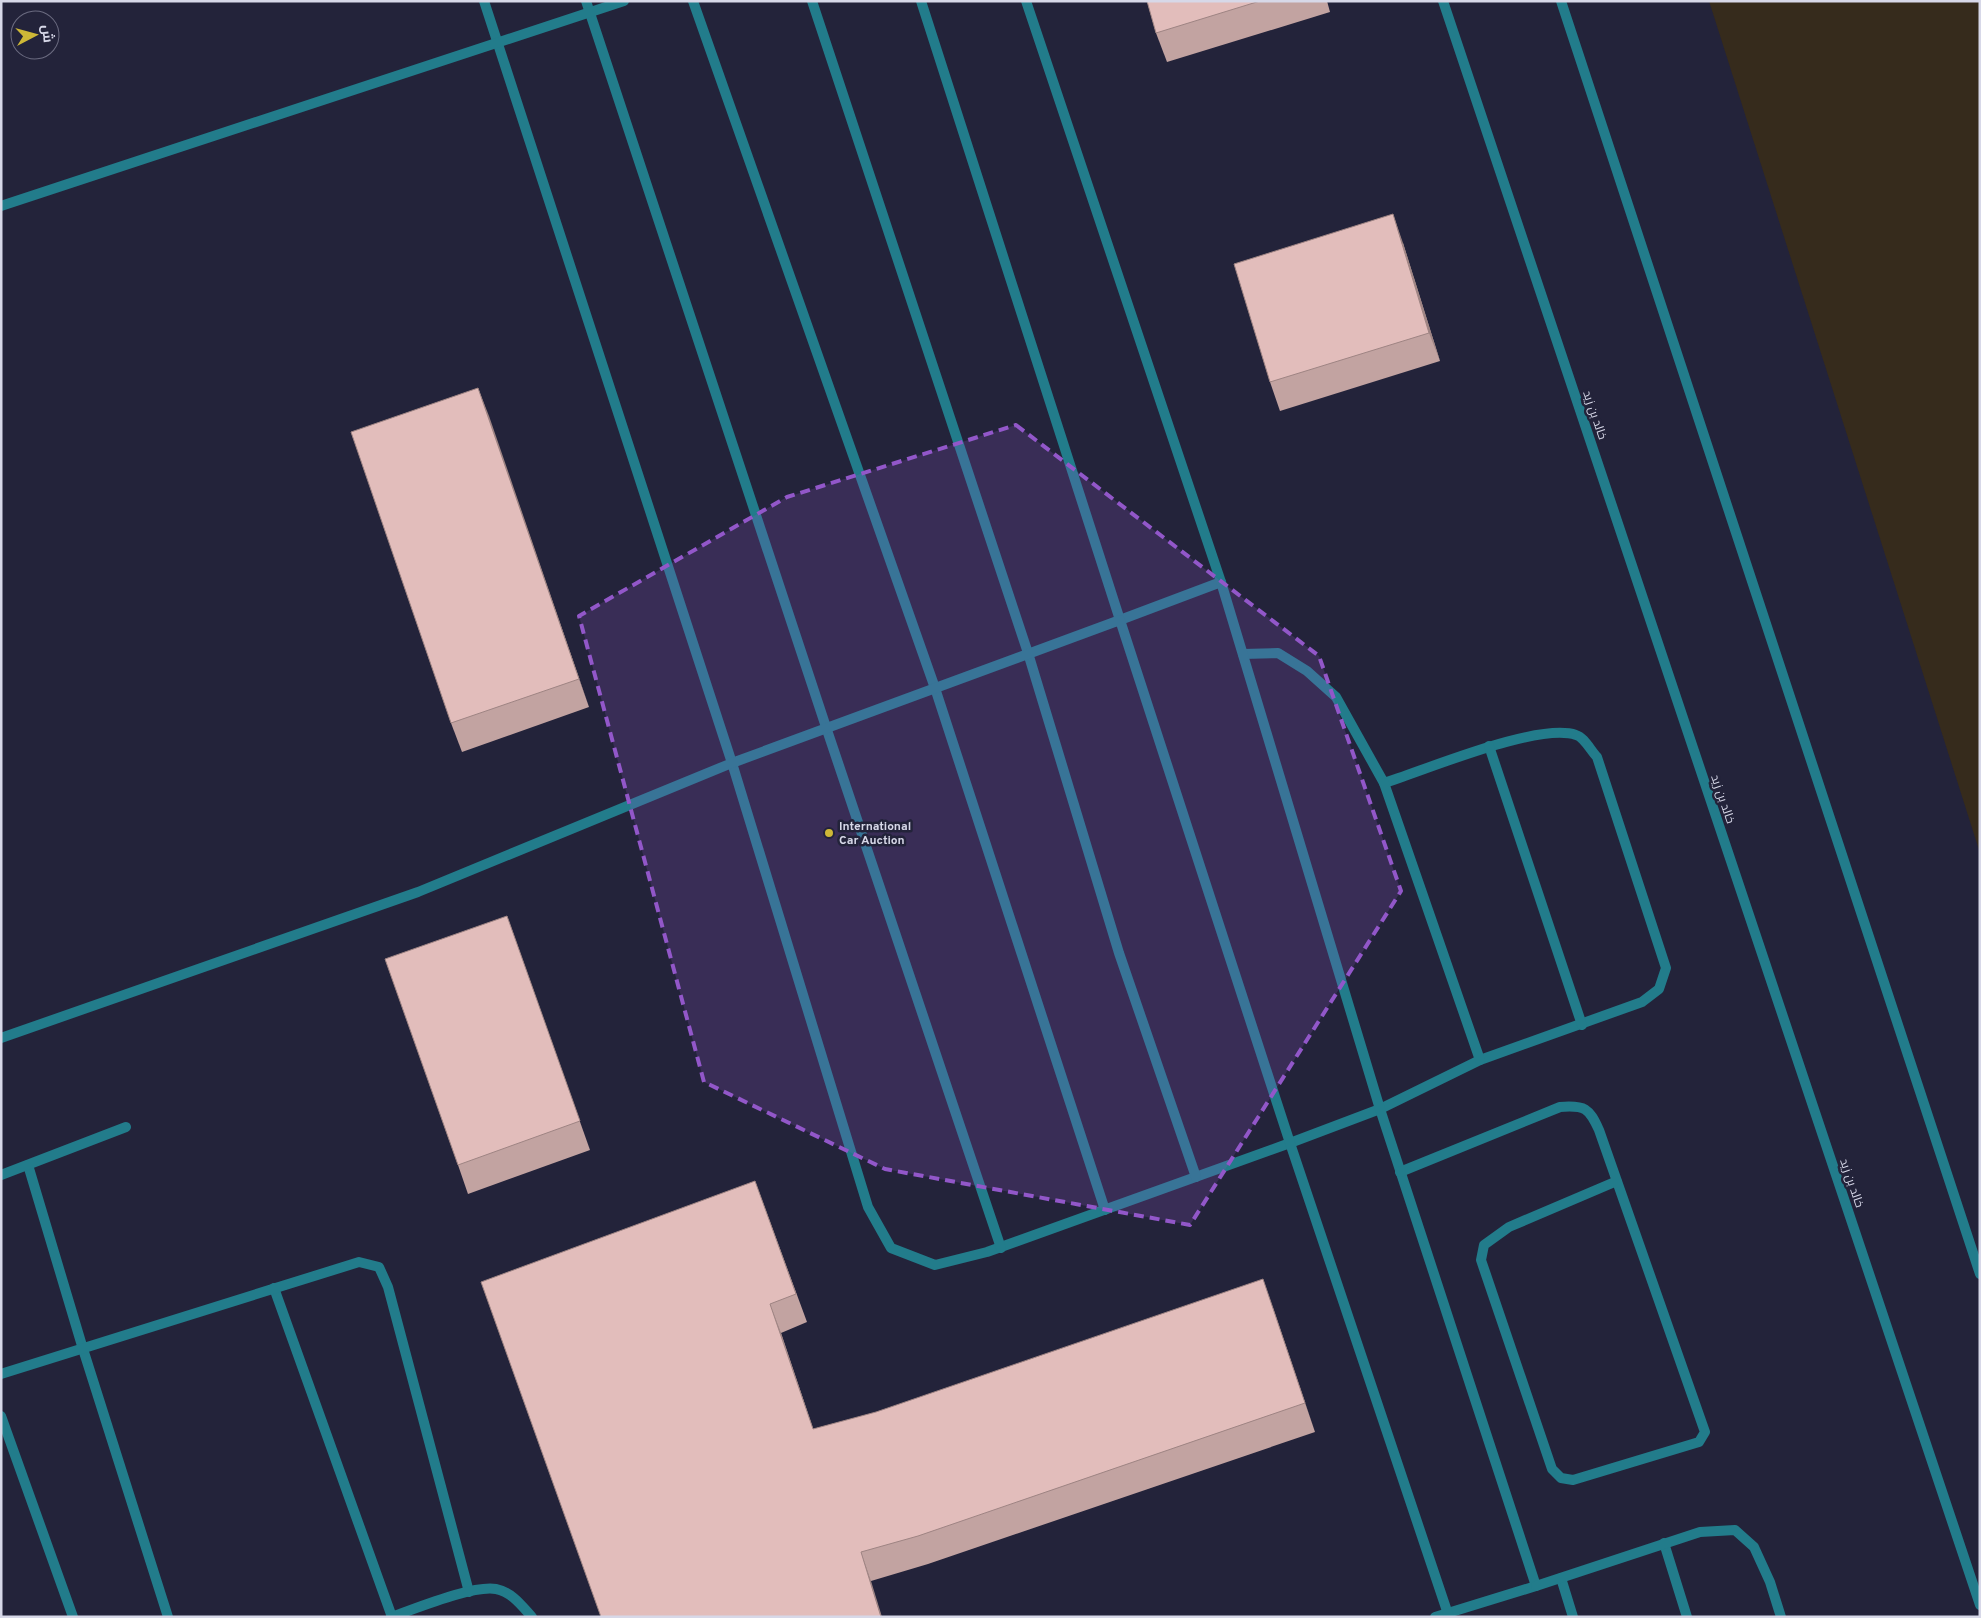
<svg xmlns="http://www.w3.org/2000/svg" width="1981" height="1618" font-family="Overpass,Cairo,sans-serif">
<rect width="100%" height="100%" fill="#23233a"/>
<path fill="#362b1c" d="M 1709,1 L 1980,1 L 1980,853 Z"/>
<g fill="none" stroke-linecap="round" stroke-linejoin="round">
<g stroke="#227c8b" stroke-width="10">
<path d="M 484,1 L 732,763 L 868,1207 L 891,1248 L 935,1265 L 987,1252 L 1290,1143 L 1380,1109 L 1480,1060 L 1642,1002 L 1659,989 L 1666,968 L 1597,757 C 1591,751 1584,737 1576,735 C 1538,722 1426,770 1384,783 L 1336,697 L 1307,671 L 1278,653 L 1243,654"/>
<path d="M 586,1 L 826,727 L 1001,1248"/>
<path d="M 693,1 L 935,688 L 1105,1210"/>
<path d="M 812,1 L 1028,653 L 1119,953 L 1196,1177"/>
<path d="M 921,1 L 1120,620 L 1221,582 L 1380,1109 L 1536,1586 L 1435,1617"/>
<path d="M 1026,1 L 1221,582"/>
<path d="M 1,206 L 624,1"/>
<path d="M 1489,746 L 1582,1025"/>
<path d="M 1384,783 L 1480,1060"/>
<path d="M 1,1038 L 418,892 L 732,763 L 1120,620 L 1290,1143 L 1449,1617"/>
<path d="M 28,1165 L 83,1349 L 168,1617"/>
<path d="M 1400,1172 L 1560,1107 C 1585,1105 1589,1108 1599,1130 L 1705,1432 L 1699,1442 L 1573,1480 L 1561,1478 L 1552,1469 L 1481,1260 L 1484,1245 L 1509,1227 L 1617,1181"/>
<path d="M 1,1175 L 126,1127"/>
<path d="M 274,1288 L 392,1617"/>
<path d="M 1,1374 L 359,1262 L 379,1267 L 388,1287 L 469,1592"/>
<path d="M 1,1416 L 73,1617"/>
<path d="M 1664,1543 L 1687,1617"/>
<path d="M 1561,1578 L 1573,1617"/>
<path d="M 1536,1586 L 1700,1532 L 1735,1530 L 1754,1547 L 1770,1582 L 1781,1617"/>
<path d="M 391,1617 C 415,1609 472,1585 496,1589 C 512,1592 522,1606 532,1617"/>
</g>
<g stroke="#227c8b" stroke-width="10">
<path d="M 1443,1 L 1980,1605"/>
<path d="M 1561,1 L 1980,1274"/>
</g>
</g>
<g fill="#c2a3a1">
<path d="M 1147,1 L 1327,1 L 1330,12 L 1167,62 L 1156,33 Z"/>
<path d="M 1403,243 L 1440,361 L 1280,411 L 1270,382 Z"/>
<path d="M 478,388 L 589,707 L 462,752 L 451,723 Z"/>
<path d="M 507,916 L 590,1150 L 468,1194 L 458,1165 Z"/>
<path d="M 755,1181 L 807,1322 L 781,1333 L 813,1429 L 1273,1308 L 1315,1432 L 928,1564 L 871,1581 L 601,1617 Z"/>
</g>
<g fill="#9e8483">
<path d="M 1393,214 L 1403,243 L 1440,361 L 1429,333 Z"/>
<path d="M 478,388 L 489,416 L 589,707 L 579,679 Z"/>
<path d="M 1263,1279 L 1273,1308 L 1315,1432 L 1305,1403 Z"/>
<path d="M 770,1304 L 781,1333 L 823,1458 L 813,1429 Z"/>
<path d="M 861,1552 L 871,1581 L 882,1617 L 881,1617 Z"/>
</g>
<g fill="#e2bdbb" stroke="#9e8483">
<path d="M 1147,1 L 1260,1 L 1156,33 Z"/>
<path d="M 1393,214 L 1429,333 L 1270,382 L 1234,264 Z"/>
<path d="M 478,388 L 579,679 L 451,723 L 351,432 Z"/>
<path d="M 507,916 L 580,1121 L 458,1165 L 385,959 Z"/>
<path d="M 755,1181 L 796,1294 L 770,1304 L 813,1429 L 876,1412 L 1263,1279 L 1305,1403 L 918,1536 L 861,1552 L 881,1617 L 601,1617 L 481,1282 Z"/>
</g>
<path fill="#9257c9" fill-opacity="0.2" stroke="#9257c9" stroke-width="4" stroke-dasharray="10 6" stroke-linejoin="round" d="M 1016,425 L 1319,656 L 1401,891 L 1190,1225 L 885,1169 L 704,1082 L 579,616 L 787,497 Z"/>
<circle fill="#ceb837" stroke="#23233a" stroke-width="2" cx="829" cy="833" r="5"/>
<g text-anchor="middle" stroke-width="5" stroke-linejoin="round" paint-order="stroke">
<g font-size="12" fill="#d7d8e8" stroke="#23233a">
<text transform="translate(1595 415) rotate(71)" y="4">خالد بن زيد</text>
<text transform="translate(1723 799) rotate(71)" y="4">خالد بن زيد</text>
<text transform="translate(1852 1183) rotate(71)" y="4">خالد بن زيد</text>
</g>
<g font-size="12" font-weight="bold" fill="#d7d8e8" stroke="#23233a" text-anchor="start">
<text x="839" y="830">International<tspan x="839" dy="14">Car Auction</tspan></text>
</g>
</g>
<rect width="1981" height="1618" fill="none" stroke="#d7d8e8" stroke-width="5"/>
<g transform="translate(35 35) rotate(84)"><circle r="24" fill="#23233a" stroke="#6b6b80"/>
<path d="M0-4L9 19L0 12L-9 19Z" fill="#ceb837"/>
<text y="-8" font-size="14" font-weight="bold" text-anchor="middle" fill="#d7d8e8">ش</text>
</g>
</svg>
